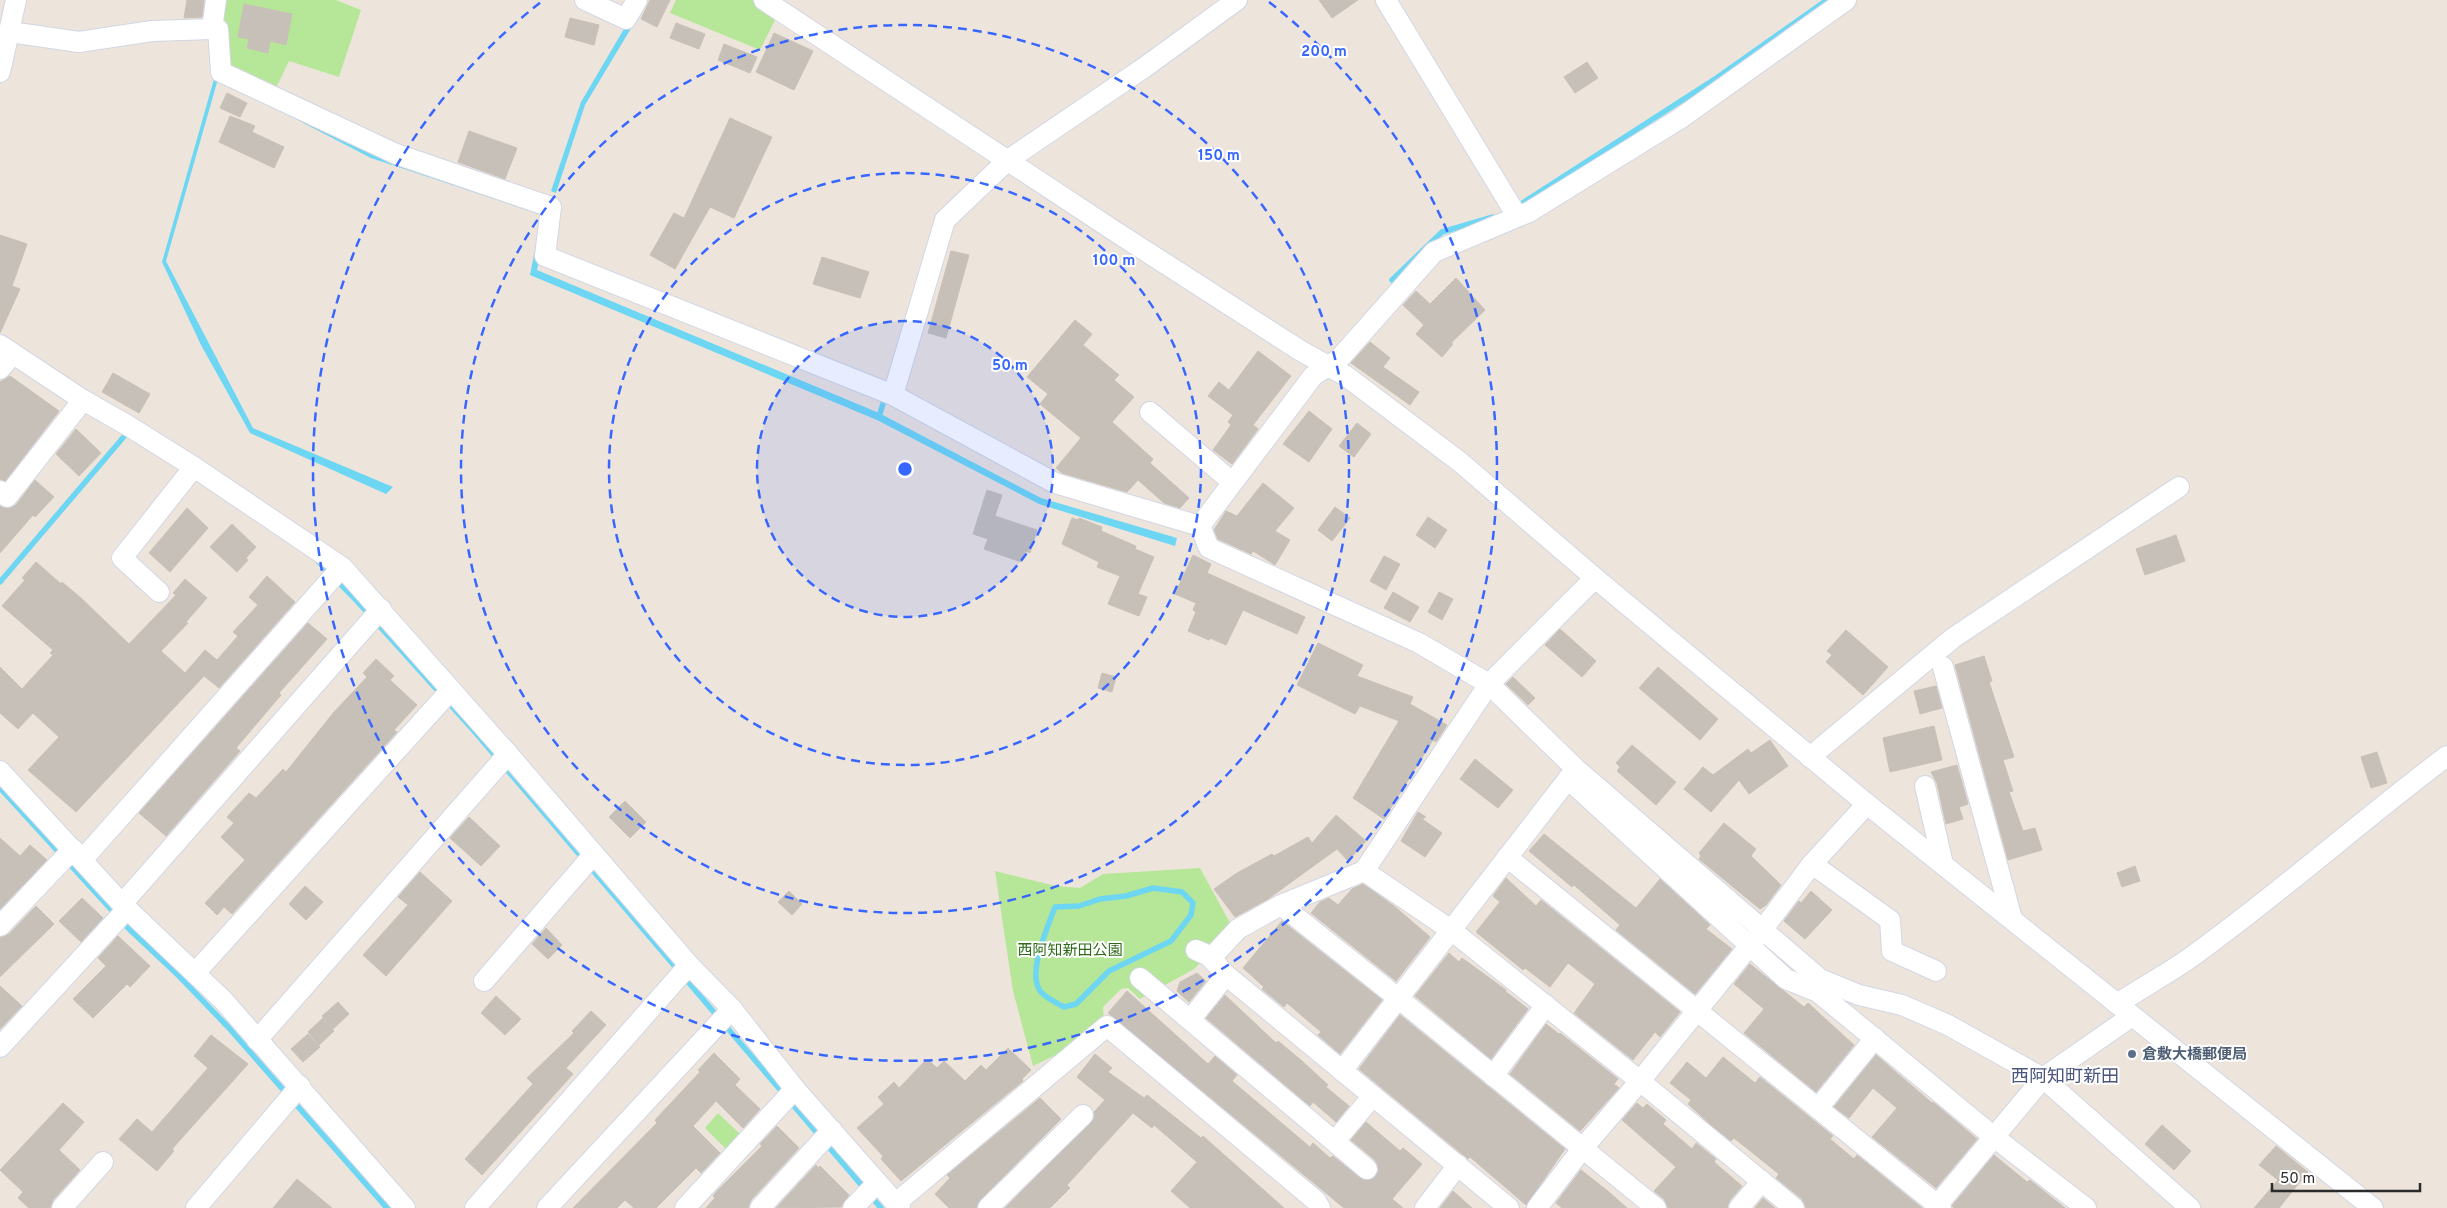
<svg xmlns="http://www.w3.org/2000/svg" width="2447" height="1208" font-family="Overpass,'Noto Sans JP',sans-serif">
<rect width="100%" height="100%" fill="#ede5dc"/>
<g fill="#b6e697">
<path d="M 226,0 L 336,0 L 361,10 L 339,77 L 289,61 L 275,90 L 229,69 L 221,23 Z"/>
<path d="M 676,0 L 752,0 L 777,16 L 760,50 L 670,13 Z"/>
<path d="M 1200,868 L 1231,925 L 1215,948 L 1194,969 L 1140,999 L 1128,988 L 1121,989 L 1103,1007 L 1104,1024 L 1066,1050 L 1033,1066 L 1013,991 L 995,871 L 1056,886 L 1080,888 L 1103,874 Z"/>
<path d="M 718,1113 L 741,1135 L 727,1150 L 705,1128 Z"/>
</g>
<g fill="#6cd6f3">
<path d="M 641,0 L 648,0 L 585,105 L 556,193 L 551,191 L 581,102 Z"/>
<path d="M 219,71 L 548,211 L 537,270 L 879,413 L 1041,498 L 1177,538 L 1175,546 L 1039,504 L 877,420 L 530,275 L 542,215 L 371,158 L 218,79 L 166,261 L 253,428 L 393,487 L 386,494 L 250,433 L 201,345 L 162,262 L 216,72 Z"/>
</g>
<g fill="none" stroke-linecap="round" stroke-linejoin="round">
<g stroke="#6cd6f3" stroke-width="5.5">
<path d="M 1521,204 L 1718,77 L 1827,0"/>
<path d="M 1392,280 L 1442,232 L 1493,217"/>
<path d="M 879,417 L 885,397"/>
<path d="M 318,561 L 356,600 L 474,731 L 881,1208"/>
<path d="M 0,582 L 127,433"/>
<path d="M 0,788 L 128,928 L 179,976 L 228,1027 L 387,1208"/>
<path d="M 1153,888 L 1182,892 L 1193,903 L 1191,915 L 1171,941 L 1109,971 L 1076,1004 L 1064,1007 C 1057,1003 1046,998 1041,992 C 1026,975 1048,926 1055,907 L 1079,906 L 1100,899 L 1126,896 Z"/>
</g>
</g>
<g fill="#c6c0b8" stroke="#c9c1b6">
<path d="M 187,0 L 204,0 L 202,17 L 184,18 Z"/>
<path d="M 650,0 L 670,0 L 657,27 L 641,19 Z"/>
<path d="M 1319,0 L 1358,0 L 1332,18 Z"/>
<path d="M 244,4 L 292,14 L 286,45 L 270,41 L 268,53 L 247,48 L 249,39 L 238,37 Z"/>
<path d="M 570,18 L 599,25 L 594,45 L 565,37 Z"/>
<path d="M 676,23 L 705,34 L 699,49 L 670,38 Z"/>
<path d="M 774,33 L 813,51 L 794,90 L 756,72 Z"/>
<path d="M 724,44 L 757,57 L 750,73 L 718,60 Z"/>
<path d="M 1587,62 L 1598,78 L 1575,93 L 1564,77 Z"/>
<path d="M 227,93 L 247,103 L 240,117 L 220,108 Z"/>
<path d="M 230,116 L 255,126 L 252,132 L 284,147 L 274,168 L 219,142 Z"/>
<path d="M 730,118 L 772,137 L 734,218 L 710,207 L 675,269 L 650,255 L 674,213 L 684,218 Z"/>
<path d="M 469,131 L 517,148 L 505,179 L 458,162 Z"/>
<path d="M 0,235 L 27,244 L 12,286 L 20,289 L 0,333 Z"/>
<path d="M 951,251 L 969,255 L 946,338 L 928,333 Z"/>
<path d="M 822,257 L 869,272 L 860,298 L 813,284 Z"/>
<path d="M 1456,278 L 1485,310 L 1451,343 L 1453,344 L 1442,357 L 1416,334 L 1424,325 L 1403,305 L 1416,291 L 1430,304 Z"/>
<path d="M 1075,320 L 1092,334 L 1083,345 L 1119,375 L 1114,380 L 1134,397 L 1112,422 L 1153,459 L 1150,463 L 1189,498 L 1180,508 L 1164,503 L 1138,480 L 1127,492 L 1062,473 L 1056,468 L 1081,438 L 1040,404 L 1048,394 L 1027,377 Z"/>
<path d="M 1370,342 L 1390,358 L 1383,367 L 1419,392 L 1410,405 L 1351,363 Z"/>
<path d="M 1258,351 L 1291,376 L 1253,425 L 1258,429 L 1232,464 L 1213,450 L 1231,425 L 1228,422 L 1233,415 L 1208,396 L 1219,382 L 1229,390 Z"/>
<path d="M 113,373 L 150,394 L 139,413 L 102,392 Z"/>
<path d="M 10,376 L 59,411 L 5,481 L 0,479 L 0,382 Z"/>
<path d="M 1309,411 L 1332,429 L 1309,462 L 1283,444 Z"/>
<path d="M 1357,423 L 1371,434 L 1354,457 L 1339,446 Z"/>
<path d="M 76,429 L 101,453 L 79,476 L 56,454 Z"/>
<path d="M 35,480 L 54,497 L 35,517 L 33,515 L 0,553 L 0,506 L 11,508 L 16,505 Z"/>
<path d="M 1263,483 L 1294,508 L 1275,531 L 1290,540 L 1275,565 L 1253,551 L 1251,554 L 1218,539 L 1214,530 L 1226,511 L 1237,516 Z"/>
<path d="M 987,490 L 1002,495 L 995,516 L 1037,530 L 1030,553 L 1025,551 L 1021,562 L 984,549 L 988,539 L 973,534 Z"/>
<path d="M 1335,507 L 1350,518 L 1332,541 L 1318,530 Z"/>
<path d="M 187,508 L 208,528 L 170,572 L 149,553 Z"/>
<path d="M 1428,517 L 1447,530 L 1435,548 L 1416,535 Z"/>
<path d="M 1072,518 L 1078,520 L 1079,518 L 1102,527 L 1101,531 L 1136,546 L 1135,549 L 1154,557 L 1138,594 L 1147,597 L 1139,616 L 1108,604 L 1120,576 L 1097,567 L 1099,562 L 1062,544 Z"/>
<path d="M 232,524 L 256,547 L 246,558 L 248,560 L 237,572 L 210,547 Z"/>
<path d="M 2176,535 L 2185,561 L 2145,575 L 2136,549 Z"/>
<path d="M 1193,555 L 1211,564 L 1207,573 L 1305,617 L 1297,634 L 1243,610 L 1226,645 L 1210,638 L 1209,640 L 1188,631 L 1196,612 L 1193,610 L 1196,603 L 1175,594 Z"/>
<path d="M 1384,556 L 1400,564 L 1386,590 L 1370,581 Z"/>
<path d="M 36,562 L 61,584 L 62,582 L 81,598 L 129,644 L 176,595 L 173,593 L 185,579 L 207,598 L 186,622 L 188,623 L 161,651 L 185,673 L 205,650 L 217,660 L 238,636 L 233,632 L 258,605 L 249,597 L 267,576 L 295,602 L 219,688 L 204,676 L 76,812 L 28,770 L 59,737 L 33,713 L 18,729 L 0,713 L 0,667 L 22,689 L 53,655 L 50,653 L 53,650 L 2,606 L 25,580 L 22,578 Z"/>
<path d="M 1393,592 L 1419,607 L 1410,622 L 1384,608 Z"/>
<path d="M 1439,592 L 1453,599 L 1442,620 L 1428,612 Z"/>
<path d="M 308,623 L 327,639 L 279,693 L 281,695 L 236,748 L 240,751 L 166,836 L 139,813 Z"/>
<path d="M 1560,629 L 1596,661 L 1582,677 L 1545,645 Z"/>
<path d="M 1846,630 L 1888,667 L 1863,695 L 1826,662 L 1832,655 L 1827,651 Z"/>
<path d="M 1318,643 L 1363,665 L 1357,676 L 1413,697 L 1410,704 L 1447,725 L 1436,742 L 1433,740 L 1384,819 L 1353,798 L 1399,721 L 1360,706 L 1355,714 L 1297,685 Z"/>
<path d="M 1984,656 L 1992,681 L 1989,682 L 2014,757 L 2003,760 L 2013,791 L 2009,792 L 2023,831 L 2035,828 L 2042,850 L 2008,860 L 1955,665 Z"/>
<path d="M 376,659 L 394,676 L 390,680 L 417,705 L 394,730 L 397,732 L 232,914 L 224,907 L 217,915 L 205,903 L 245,860 L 221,837 L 234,823 L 227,817 L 249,793 L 256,798 L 283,769 L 286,772 L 334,712 L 367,677 L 363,673 Z"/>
<path d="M 1658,667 L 1718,719 L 1700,740 L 1639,688 Z"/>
<path d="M 1102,673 L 1116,677 L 1112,692 L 1098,688 Z"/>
<path d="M 1513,677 L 1535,698 L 1528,705 L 1506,684 Z"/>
<path d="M 1936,686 L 1942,708 L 1920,714 L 1914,691 Z"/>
<path d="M 1934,726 L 1942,760 L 1890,772 L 1883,738 Z"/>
<path d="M 1770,740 L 1788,766 L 1749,794 L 1739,780 L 1711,812 L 1684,789 L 1703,767 L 1713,775 L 1748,749 L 1751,753 Z"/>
<path d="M 1632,745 L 1676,782 L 1656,805 L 1617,771 L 1620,767 L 1616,763 Z"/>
<path d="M 2377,752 L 2387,783 L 2371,788 L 2361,757 Z"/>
<path d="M 1475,759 L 1513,790 L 1498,808 L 1460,779 Z"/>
<path d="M 1957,765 L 1968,804 L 1959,807 L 1963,819 L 1946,824 L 1937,783 L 1931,772 Z"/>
<path d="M 625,801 L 646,822 L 630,838 L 609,817 Z"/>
<path d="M 1418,812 L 1426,817 L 1422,819 L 1442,833 L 1425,857 L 1401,841 Z"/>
<path d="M 1336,815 L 1366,841 L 1348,861 L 1337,849 L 1268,899 L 1235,917 L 1214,889 L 1237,873 L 1272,854 L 1274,856 L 1308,837 L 1312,843 Z"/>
<path d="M 469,817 L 500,846 L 481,866 L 450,838 Z"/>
<path d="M 1724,823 L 1756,849 L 1751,856 L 1781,885 L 1766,905 L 1760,909 L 1699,859 L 1701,856 L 1699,853 Z"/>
<path d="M 1544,834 L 1636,908 L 1660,879 L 1710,925 L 1706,929 L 1732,949 L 1695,994 L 1616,930 L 1620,925 L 1574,885 L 1572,887 L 1529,851 Z"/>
<path d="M 0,838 L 20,856 L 30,845 L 47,860 L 0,909 Z"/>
<path d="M 2135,866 L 2140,881 L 2122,887 L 2117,873 Z"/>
<path d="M 420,872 L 452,901 L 386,976 L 363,955 L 408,905 L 398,897 Z"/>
<path d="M 1506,878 L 1536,906 L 1541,900 L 1680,1012 L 1660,1037 L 1655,1032 L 1633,1060 L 1574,1013 L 1595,984 L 1568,963 L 1550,987 L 1525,968 L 1523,970 L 1476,932 L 1500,902 L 1493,896 Z"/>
<path d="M 1363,884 L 1394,906 L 1430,937 L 1396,981 L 1311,913 L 1320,902 L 1329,898 L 1338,905 L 1352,889 Z"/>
<path d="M 305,886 L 323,902 L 306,920 L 289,904 Z"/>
<path d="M 789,891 L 802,904 L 792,915 L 778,902 Z"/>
<path d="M 1811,891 L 1832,910 L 1805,939 L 1784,921 L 1799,901 L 1801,903 Z"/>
<path d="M 82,898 L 103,918 L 81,942 L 59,921 Z"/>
<path d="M 36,906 L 54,924 L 0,977 L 0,938 L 9,934 Z"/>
<path d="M 1282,921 L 1382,1000 L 1340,1054 L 1318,1035 L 1321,1032 L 1287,1003 L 1284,1007 L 1262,989 L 1264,987 L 1243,968 Z"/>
<path d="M 546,928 L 562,945 L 548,959 L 532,944 Z"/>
<path d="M 118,936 L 150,966 L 130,987 L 127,984 L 93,1018 L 73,999 L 106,966 L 98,958 Z"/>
<path d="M 1449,953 L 1459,962 L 1462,958 L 1506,990 L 1505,991 L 1528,1009 L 1491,1059 L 1415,996 Z"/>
<path d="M 1750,964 L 1804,1007 L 1808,1003 L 1854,1045 L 1816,1092 L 1744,1033 L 1764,1009 L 1734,984 Z"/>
<path d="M 1197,973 L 1206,981 L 1189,1002 L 1177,991 L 1180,982 Z"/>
<path d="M 0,986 L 22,1006 L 0,1029 Z"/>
<path d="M 1127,991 L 1208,1064 L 1215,1056 L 1237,1075 L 1232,1081 L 1310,1147 L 1313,1143 L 1330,1158 L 1333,1156 L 1360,1178 L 1371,1180 L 1379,1171 L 1375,1160 L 1351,1140 L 1366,1122 L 1400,1151 L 1403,1148 L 1422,1164 L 1392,1199 L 1403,1208 L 1344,1208 L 1108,1013 Z"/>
<path d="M 1225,995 L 1276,1043 L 1278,1041 L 1302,1061 L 1328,1085 L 1326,1087 L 1349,1106 L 1336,1122 L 1313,1102 L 1310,1106 L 1206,1018 Z"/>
<path d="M 496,996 L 521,1019 L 505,1035 L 481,1013 Z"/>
<path d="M 338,1002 L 349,1014 L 333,1029 L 322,1016 Z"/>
<path d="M 591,1011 L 606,1025 L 566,1068 L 573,1074 L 482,1175 L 465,1159 L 533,1084 L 527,1078 L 574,1033 L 572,1031 Z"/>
<path d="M 1400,1015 L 1565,1149 L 1526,1205 L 1470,1157 L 1468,1159 L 1359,1069 Z"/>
<path d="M 323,1018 L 334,1031 L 319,1045 L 308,1032 Z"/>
<path d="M 1546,1024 L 1559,1034 L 1560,1033 L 1618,1079 L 1614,1084 L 1619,1088 L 1580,1131 L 1510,1074 Z"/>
<path d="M 308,1034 L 320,1047 L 303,1062 L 291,1049 Z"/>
<path d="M 211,1035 L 248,1064 L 172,1149 L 174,1151 L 157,1171 L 119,1139 L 137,1119 L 152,1132 L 208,1068 L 194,1056 Z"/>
<path d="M 1008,1048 L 1031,1070 L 1022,1079 L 1023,1081 L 901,1181 L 881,1159 L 883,1156 L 857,1128 L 884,1104 L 878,1097 L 894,1082 L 899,1088 L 927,1059 L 937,1068 L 944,1061 L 965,1081 L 981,1065 L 986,1070 Z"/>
<path d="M 714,1053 L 740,1079 L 735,1085 L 760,1109 L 743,1128 L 716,1101 L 693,1126 L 720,1153 L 701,1173 L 696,1168 L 656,1208 L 634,1208 L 625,1200 L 617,1208 L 573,1208 L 657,1123 L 655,1120 L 700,1072 L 698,1070 Z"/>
<path d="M 1095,1054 L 1112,1068 L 1108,1072 L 1144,1098 L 1147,1095 L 1201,1138 L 1203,1136 L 1284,1208 L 1190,1208 L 1171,1191 L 1197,1162 L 1154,1125 L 1152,1128 L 1133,1113 L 1067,1185 L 1070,1188 L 1050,1208 L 1005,1208 L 1094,1119 L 1094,1112 L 1105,1100 L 1077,1077 Z"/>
<path d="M 1876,1055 L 1932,1103 L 1933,1102 L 1977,1139 L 1936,1188 L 1872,1137 L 1897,1108 L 1873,1088 L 1849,1118 L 1834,1107 Z"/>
<path d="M 1723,1057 L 1755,1083 L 1760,1077 L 1833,1136 L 1830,1139 L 1854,1159 L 1857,1155 L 1922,1208 L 1806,1208 L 1802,1199 L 1776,1178 L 1779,1174 L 1734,1138 L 1731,1141 L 1711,1125 L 1688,1104 L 1691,1100 L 1670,1083 L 1687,1062 L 1706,1078 Z"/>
<path d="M 1040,1098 L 1061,1119 L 980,1200 L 976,1208 L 949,1208 L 935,1194 L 950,1178 L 947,1175 Z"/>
<path d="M 63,1103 L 84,1122 L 59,1150 L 80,1170 L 53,1200 L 50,1208 L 29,1208 L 18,1198 L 23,1192 L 0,1170 Z"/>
<path d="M 1637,1103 L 1643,1108 L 1647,1104 L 1666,1120 L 1663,1124 L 1692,1149 L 1696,1143 L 1716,1159 L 1714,1162 L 1742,1186 L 1730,1200 L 1727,1208 L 1668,1208 L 1664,1199 L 1654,1191 L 1676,1167 L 1622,1120 Z"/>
<path d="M 2162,1125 L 2191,1151 L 2174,1170 L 2145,1144 Z"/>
<path d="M 777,1126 L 799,1148 L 751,1200 L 748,1208 L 706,1208 L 715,1198 L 713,1196 L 718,1190 L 762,1146 L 760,1144 Z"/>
<path d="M 2276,1146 L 2308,1172 L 2279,1208 L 2254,1208 L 2278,1180 L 2259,1165 Z"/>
<path d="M 1994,1155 L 2027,1182 L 2030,1180 L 2065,1208 L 1954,1208 L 1952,1206 Z"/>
<path d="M 816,1165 L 818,1168 L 820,1166 L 849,1195 L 841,1207 L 776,1208 Z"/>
<path d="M 1581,1170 L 1609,1192 L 1627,1208 L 1562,1208 L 1556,1203 Z"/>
<path d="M 297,1179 L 332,1208 L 273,1208 Z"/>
<path d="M 1453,1191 L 1472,1208 L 1440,1208 Z"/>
<path d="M 1763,1198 L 1775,1208 L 1755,1208 Z"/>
</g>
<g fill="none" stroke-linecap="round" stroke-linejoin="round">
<defs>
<g id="minor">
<path d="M 585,0 L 626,19 L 637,0"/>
<path d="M 764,0 L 1116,232 L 1301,351 L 1346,376 L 1460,462 L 1595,578 L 1867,804 L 2373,1208"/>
<path d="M 1237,0 L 1145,67 L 1008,160 L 945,220 L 893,395 L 1055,483 L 1200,526 L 1209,548 L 1419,643 L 1489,684 L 1576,769 L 1820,979 L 1859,995 L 1902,1005 L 1948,1025 L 2043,1078 L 2190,1208"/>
<path d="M 1386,0 L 1517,216"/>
<path d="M 212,29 L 218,29 L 221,72 L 396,154 L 551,207 L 545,256 L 893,395"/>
<path d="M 10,32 L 79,42 L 152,31 L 212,29 L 216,0"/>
<path d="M 0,72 L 16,0"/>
<path d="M 0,345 L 83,400 L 127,425 L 194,467 L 342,567 L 508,754 L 689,965 L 732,1009 L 795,1089 L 900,1208"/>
<path d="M 0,369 L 13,354"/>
<path d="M 1150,412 L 1232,482"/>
<path d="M 0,491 L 7,497 L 83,400"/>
<path d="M 1200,526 L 1313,376 L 1339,359 L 1434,252 L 1529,212 L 1681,118 L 1846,0"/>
<path d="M 159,592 L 122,558 L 194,467"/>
<path d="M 1943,667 L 2012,919"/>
<path d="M 1810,757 L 1953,638 L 2179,487"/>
<path d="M 0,771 L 122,904 L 223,1000 L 405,1208"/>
<path d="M 1568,779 L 1786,979 L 1818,992 L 1994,1137 L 2086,1208"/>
<path d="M 1925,786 L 1943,864"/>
<path d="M 1507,857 L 1941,1208"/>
<path d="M 82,860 L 342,567"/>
<path d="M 1812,864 L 1890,920 L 1892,951 L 1936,971"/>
<path d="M 1364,871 L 1451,930 L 1640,1081 L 1794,1208"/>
<path d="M 122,904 L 381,609"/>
<path d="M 1281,905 L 1398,998 L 1656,1208"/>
<path d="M 0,926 L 73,849"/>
<path d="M 1196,950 L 1212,957 L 1238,929 L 1281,905 L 1364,871 L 1489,684 L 1595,578"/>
<path d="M 1209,956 L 1226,975 L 1509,1208"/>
<path d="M 195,973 L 450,691"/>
<path d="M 1140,978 L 1367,1169"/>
<path d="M 484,981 L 594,854"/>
<path d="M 2117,1004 C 2140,989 2165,975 2187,960 C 2277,896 2359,822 2447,756"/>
<path d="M 1190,1020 L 1226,975"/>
<path d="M 257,1040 L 508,754"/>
<path d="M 0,1047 L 127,909"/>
<path d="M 1342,1071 L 1575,770"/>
<path d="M 1493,1076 L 1546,1005"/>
<path d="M 1818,1108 L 1875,1038"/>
<path d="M 1335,1141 L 1373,1096"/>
<path d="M 896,1203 L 1107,1026 L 1316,1201 L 1320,1208"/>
<path d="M 62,1208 L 103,1162"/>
<path d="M 196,1208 L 300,1086"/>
<path d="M 475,1208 L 689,965"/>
<path d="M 547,1208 L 732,1009"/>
<path d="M 685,1208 L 795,1089"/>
<path d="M 760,1208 L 832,1130"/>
<path d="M 853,1208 L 877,1183"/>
<path d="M 988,1208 L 1083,1115"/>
<path d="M 1425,1208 L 1458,1165"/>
<path d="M 1537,1208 L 1582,1149 L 1640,1081 L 1763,929 L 1812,864 L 1867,804"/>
<path d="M 1739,1208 L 1762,1181"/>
<path d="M 1935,1208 L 2043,1078 L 2132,1016"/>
</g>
</defs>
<use href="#minor" stroke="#d2d6e4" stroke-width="22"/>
<use href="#minor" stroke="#fff" stroke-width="20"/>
</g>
<circle cx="905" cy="469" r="148" fill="#3867ff" fill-opacity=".12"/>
<g fill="none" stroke="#3867ff" stroke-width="2.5" stroke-dasharray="9 6">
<circle cx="905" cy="469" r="148"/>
<circle cx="905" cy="469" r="296"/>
<circle cx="905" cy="469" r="444"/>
<path d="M1269 2A592 592 0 1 1 541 2"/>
</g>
<circle fill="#5c6f8a" stroke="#fff" stroke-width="2" cx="2132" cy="1054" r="5"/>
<g text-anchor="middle" stroke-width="4" stroke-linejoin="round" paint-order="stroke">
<g font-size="15" fill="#2d6b18" stroke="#fff">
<text x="1070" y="955">西阿知新田公園</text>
</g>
<g font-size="15" font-weight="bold" fill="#4e5e75" stroke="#fff" text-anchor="start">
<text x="2142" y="1059">倉敷大橋郵便局</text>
</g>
<g font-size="18" fill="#49557d" stroke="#fff">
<text x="2065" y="1082">西阿知町新田</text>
</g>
</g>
<circle cx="905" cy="469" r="8" fill="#3867ff" stroke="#fff" stroke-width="2.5"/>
<g font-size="15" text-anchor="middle" font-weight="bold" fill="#3867ff" stroke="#fff" stroke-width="4" stroke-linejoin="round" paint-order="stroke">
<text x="1324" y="56">200 m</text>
<text x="1219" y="160">150 m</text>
<text x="1114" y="265">100 m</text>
<text x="1010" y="370">50 m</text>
</g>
<path d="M2272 1183v8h148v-8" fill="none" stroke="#2b2b2b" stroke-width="2.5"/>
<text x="2280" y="1183" font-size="15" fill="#2b2b2b" stroke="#ffffff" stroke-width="4" paint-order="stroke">50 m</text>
</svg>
